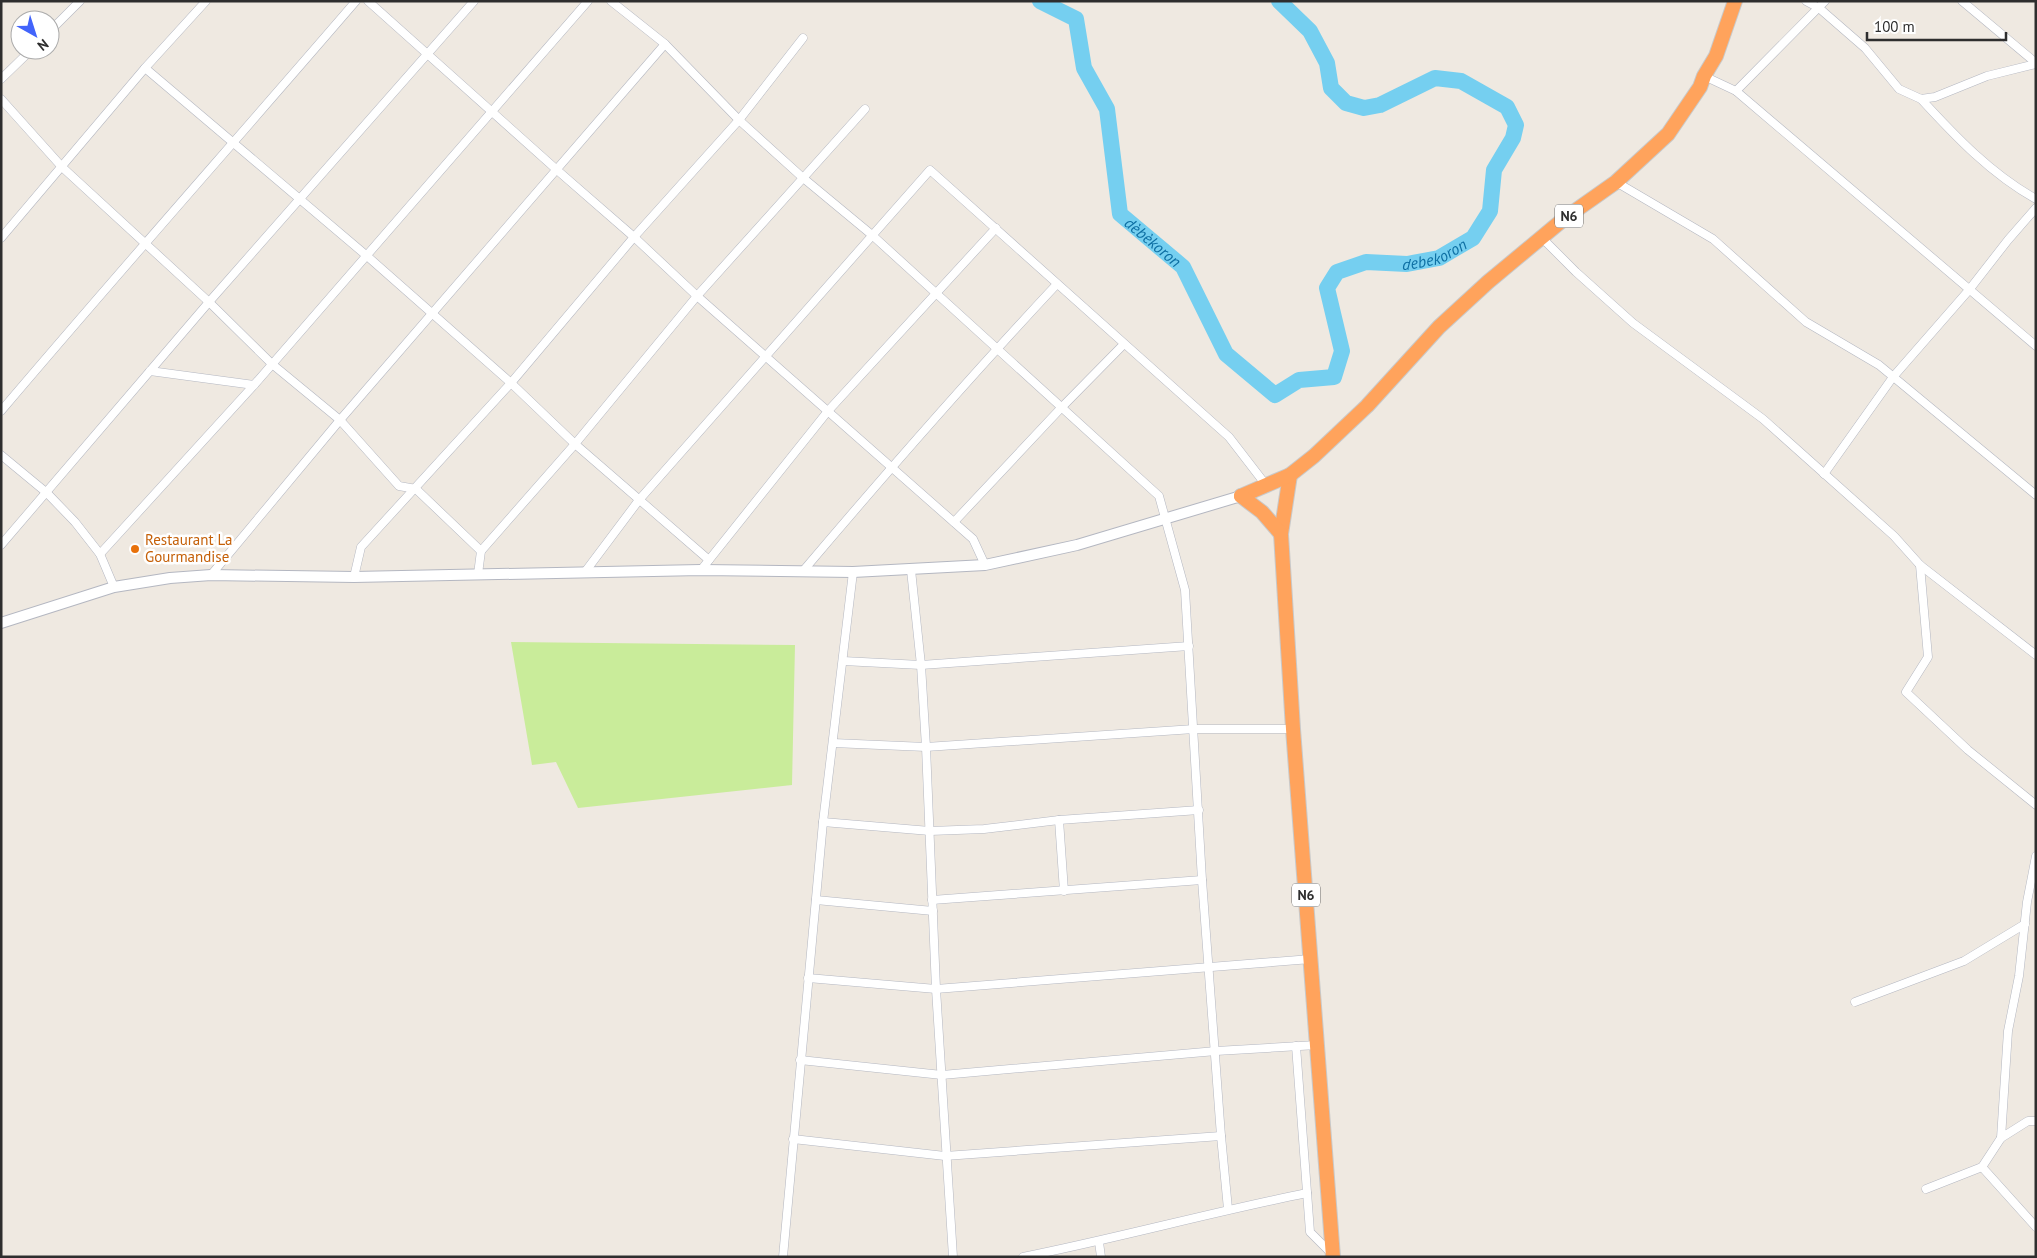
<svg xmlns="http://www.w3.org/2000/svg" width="2037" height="1258" font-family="'PT Sans',sans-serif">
<rect width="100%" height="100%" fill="#efe9e1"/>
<path fill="#c9ec9a" d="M 511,642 L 795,645 L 792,785 L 578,808 L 556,762 L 532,765 Z"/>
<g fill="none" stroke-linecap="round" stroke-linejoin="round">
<path stroke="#75cff0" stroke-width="16" id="s1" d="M 1040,1 L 1076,19 L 1084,68 L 1107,109 L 1120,214 L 1183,267 L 1226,354 L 1275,395 L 1299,380 L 1334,377 L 1342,351 L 1327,288 L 1337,272 L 1366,262 L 1407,264 L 1439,258 L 1473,238 L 1490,211 L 1494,170 L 1513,138 L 1516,125 L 1507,107 L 1461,81 L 1435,78 L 1380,105 L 1364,108 L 1346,103 L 1331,88 L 1327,63 L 1310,31 L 1279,1"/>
<defs>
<g id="street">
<path d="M 368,1 L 557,170 L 634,237 L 697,296 L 973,539 L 985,565"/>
<path d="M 611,1 L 665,44 L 739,120 L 802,177 L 872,235 L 1159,496 L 1185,590 L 1202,880 L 1221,1136 L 1228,1209"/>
<path d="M 1806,1 L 1819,8 L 1865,48 L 1899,89 L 1921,99 L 1935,97 L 1987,76 L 2036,64"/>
<path d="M 1962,1 L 2036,63"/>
<path d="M 50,31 L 80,1"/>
<path d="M 145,68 L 367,256 L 511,383 L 575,444 L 709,560"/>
<path d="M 1704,76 L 1736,91 L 2036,346"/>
<path d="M 1,79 L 31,50"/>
<path d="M 1736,91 L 1825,1"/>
<path d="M 1,99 L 62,167 L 209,302 L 272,364 L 340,420 L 399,486 L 416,489 L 481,551"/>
<path d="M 1921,99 C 1955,136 1991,174 2036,199"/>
<path d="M 1616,182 L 1713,239 L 1806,322 L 1879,365 L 2036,495"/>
<path d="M 1541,237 L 1576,272 L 1633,323 L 1763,419 L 1894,536 L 1920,565 L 2036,655"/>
<path d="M 1,238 L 145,68 L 206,1"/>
<path d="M 150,371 L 254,385"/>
<path d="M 1,411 C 118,273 238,138 356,1"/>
<path d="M 1,455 L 47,493 L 75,522 L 100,554 L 114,587"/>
<path d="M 1824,474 L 1893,377 L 1969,290 L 2008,240 L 2036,208"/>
<path d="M 954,522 L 1061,408 L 1124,344"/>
<path d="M 1,545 L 209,302 L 474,1"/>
<path d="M 100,554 L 254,385 L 588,1"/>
<path d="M 1920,565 L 1928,657 L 1906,692 L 1968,750 L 2036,805"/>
<path d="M 701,570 L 828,411 L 996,228"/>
<path d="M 911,570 L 921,665 L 926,747 L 936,989 L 953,1257"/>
<path d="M 803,571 C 886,473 970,377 1057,284"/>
<path d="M 585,572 L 639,500 L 930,170 L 1229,437 L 1266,485"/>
<path d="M 478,574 L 481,551 L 575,444 L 697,296 L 865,109"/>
<path d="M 211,575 L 340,420 L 665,44"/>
<path d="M 354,577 L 361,547 L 511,383 L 634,237 L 739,120 L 803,38"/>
<path d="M 843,661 L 921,665 L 1189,646"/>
<path d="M 833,743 L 926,747 L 1194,729 L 1293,729"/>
<path d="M 1059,820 L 1064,891"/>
<path d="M 823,822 L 930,831 L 984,829 L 1059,820 L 1199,810"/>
<path d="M 2036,856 L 2027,902 L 2019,976 L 2008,1031 L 2001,1138 L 2028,1121 L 2036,1121"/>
<path d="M 816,900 L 933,911"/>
<path d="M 932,900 L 1202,880"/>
<path d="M 808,978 L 936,989 L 1311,959"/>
<path d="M 1855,1002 L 1964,961 L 2025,924"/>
<path d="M 1296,1046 L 1310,1232 L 1332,1254"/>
<path d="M 800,1060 L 942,1075 L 1216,1051 L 1317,1045"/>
<path d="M 793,1139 L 945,1156 L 1221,1136"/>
<path d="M 1982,1167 L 2036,1227"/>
<path d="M 1926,1189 L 1982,1167 L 2001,1138"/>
<path d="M 1099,1242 L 1101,1257"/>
<path d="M 783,1257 L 823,822 L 853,572"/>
<path d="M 1023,1257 C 1118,1238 1212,1212 1307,1193"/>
</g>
<path id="secondary" d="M 1,623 L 114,587 L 170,578 L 211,575 L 354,577 L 701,570 L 853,572 L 985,565 L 1077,545 L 1241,496"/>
<g id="highway">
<path d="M 1290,475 L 1281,534 L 1293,729 L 1333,1257"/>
<path d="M 1241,496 L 1290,475 L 1314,456 L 1367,406 L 1439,327 L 1488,282 L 1565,218 L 1616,182 L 1668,134 L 1700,87 L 1704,76 L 1716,56 L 1735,1"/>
<path d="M 1241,496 L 1262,512 L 1281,534"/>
</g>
</defs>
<use href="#street" stroke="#b4b7c1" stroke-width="9"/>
<use href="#secondary" stroke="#b4b7c1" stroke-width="12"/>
<use href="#highway" stroke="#c9c9c9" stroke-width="16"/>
<use href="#street" stroke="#fff" stroke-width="8"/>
<use href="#secondary" stroke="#fff" stroke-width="10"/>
<use href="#highway" stroke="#ffa35c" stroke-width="14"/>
</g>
<circle fill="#e8710a" stroke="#fff" stroke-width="2" cx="135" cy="549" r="5"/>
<g text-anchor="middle" stroke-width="5" stroke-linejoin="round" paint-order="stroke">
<g fill="#fff" stroke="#6d6d6d" stroke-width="1">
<rect x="1555" y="204.5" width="28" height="23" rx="4"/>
<rect x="1292" y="883.5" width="28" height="23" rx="4"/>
</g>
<g font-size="14" font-weight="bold" fill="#2e2e2e">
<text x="1569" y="221">N6</text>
<text x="1306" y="900">N6</text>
</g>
<g font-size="15" fill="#c56008" stroke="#fff" text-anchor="start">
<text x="145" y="545">Restaurant La<tspan x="145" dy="17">Gourmandise</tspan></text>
</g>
<g font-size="16" font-style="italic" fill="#0d6fa3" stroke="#fff">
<text dy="6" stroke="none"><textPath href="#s1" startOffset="286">dèbèkoron</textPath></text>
<text dy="6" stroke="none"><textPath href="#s1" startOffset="761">debekoron</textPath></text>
</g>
</g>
<rect width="2037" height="1258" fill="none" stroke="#2e2e2e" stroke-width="5"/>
<g transform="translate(35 35) rotate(141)"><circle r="24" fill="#ffffff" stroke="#ababab"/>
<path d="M0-4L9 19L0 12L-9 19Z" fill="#4264fb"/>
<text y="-8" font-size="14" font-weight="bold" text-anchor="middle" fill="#2e2e2e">N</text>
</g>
<path d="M1867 32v8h139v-8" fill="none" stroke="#2e2e2e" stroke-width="2.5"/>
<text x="1874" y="32" font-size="15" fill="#2e2e2e" stroke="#ffffff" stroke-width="4" paint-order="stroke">100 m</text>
</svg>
